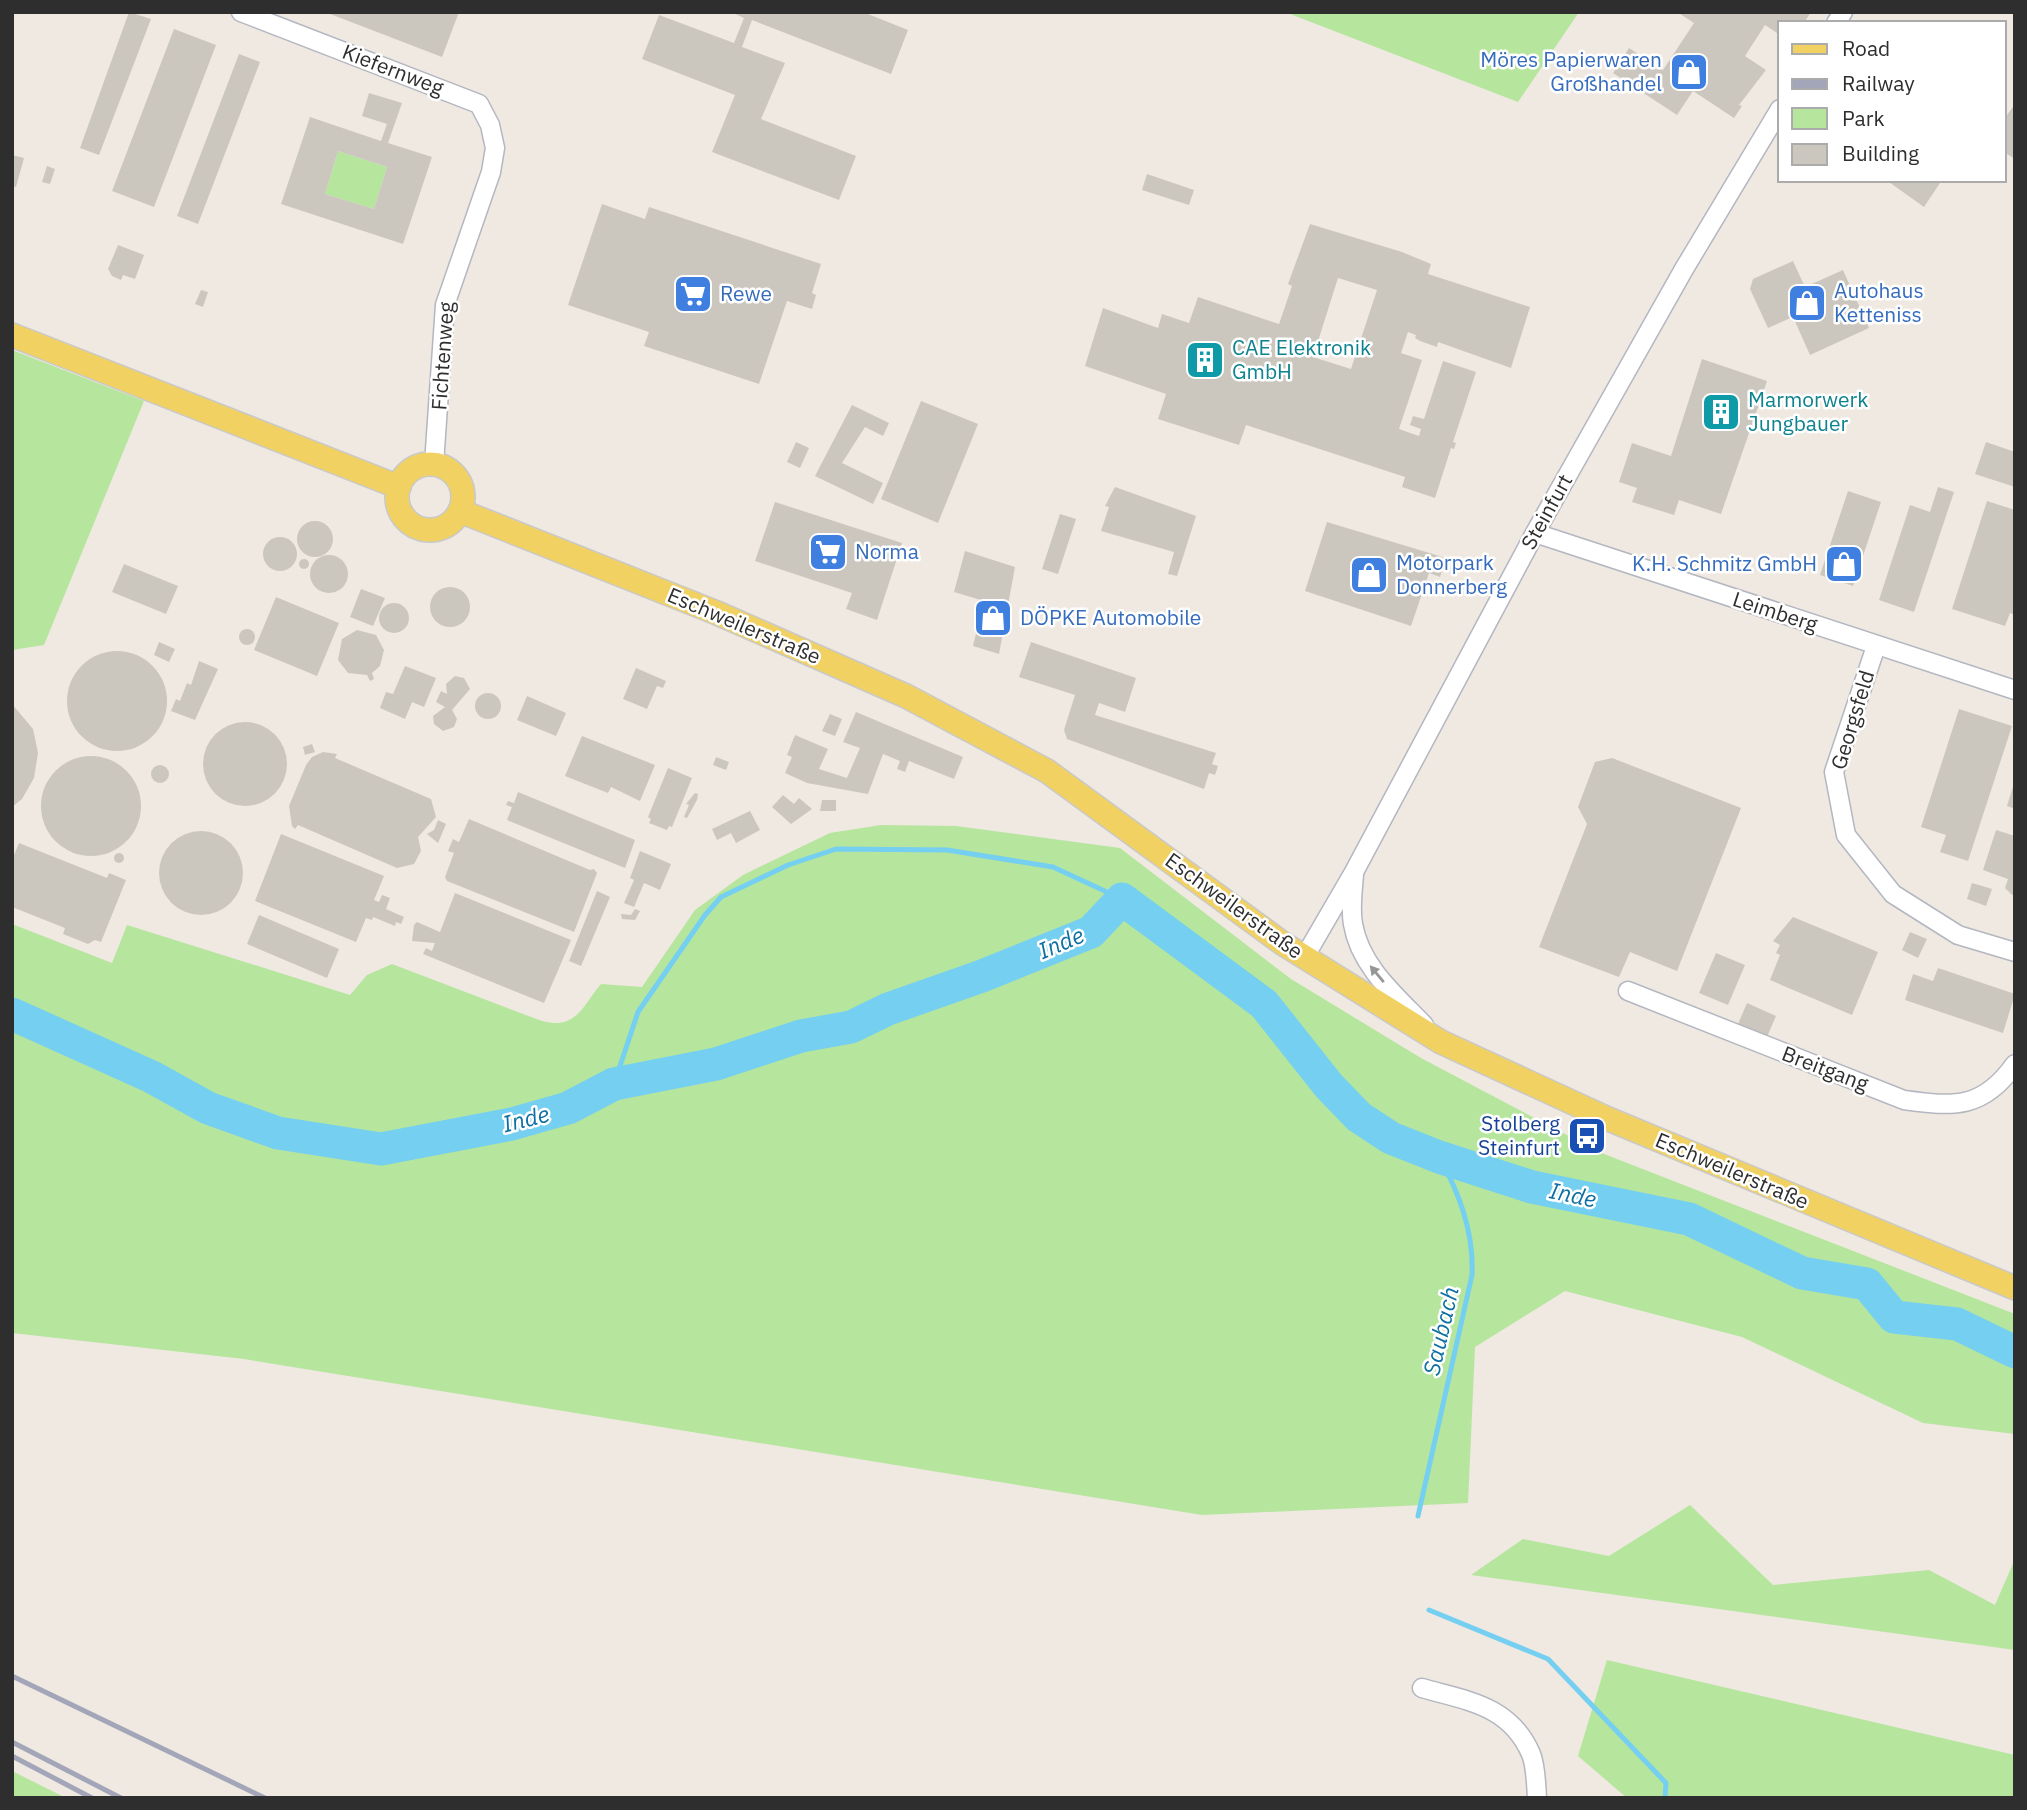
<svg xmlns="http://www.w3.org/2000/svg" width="2027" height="1810" font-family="'IBM Plex Sans',sans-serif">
<rect width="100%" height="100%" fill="#efe9e1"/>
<g fill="#b6e59e">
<path d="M 1285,12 L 1579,12 L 1518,102 Z"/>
<path d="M 338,151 L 387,167 L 374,209 L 325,194 Z"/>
<path d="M 12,350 L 144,401 L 44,645 L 12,650 Z"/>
<path d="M 881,825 L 956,826 L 1120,848 L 1291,979 L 1421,1058 L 1599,1152 L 2015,1314 L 2015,1434 L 1923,1423 L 1742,1337 L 1565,1291 L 1475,1347 L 1468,1503 L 1202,1515 L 244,1359 L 12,1333 L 12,924 L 112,963 L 127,925 L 350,995 L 367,975 L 392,964 L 539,1020 C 576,1032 582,1006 601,984 L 642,987 L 695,910 L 743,875 L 830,833 Z"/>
<path d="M 1690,1505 L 1773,1585 L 1929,1570 L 1995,1605 L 2015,1559 L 2015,1650 L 1471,1575 L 1523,1539 L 1609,1556 Z"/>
<path d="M 1607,1660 L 2015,1755 L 2015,1798 L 1627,1798 L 1578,1756 Z"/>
<path d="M 12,1771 L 66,1798 L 12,1798 Z"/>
</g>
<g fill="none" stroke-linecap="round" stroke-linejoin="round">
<g stroke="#75cff0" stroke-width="5">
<path d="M 614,1084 L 638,1012 L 705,915 L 721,897 L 788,865 L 836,849 L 947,850 L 1053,867 L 1122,899"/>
<path d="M 1418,1516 L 1472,1275 C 1474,1234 1459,1192 1439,1157"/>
<path d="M 1429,1610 L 1548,1659 L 1666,1783 L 1665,1798"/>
</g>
<path stroke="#75cff0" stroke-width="33" d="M 12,1014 L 152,1077 L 208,1108 L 278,1133 L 381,1149 L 512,1124 L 568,1108 L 614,1084 L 716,1064 L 801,1036 L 851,1027 L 888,1009 L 982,976 L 1091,932 L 1122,899 L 1264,1004 L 1329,1086 L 1359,1117 L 1391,1138 L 1439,1157 L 1532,1187 L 1689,1219 L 1802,1273 L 1867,1284 L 1894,1317 L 1957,1324 L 2015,1352"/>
</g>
<g fill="#cbc7bf" fill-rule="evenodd">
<path d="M 129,12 L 151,19 L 99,155 L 80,148 Z"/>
<path d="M 325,12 L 459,12 L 442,57 Z"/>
<path d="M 731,12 L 863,12 L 908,30 L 891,74 L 752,20 L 742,47 L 785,63 L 761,119 L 856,156 L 839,200 L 712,152 L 735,95 L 642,59 L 659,15 L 734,43 L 744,18 Z"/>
<path d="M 1677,12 L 1811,12 L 1804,23 L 1780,23 L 1780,35 L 1765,25 L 1745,56 L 1766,70 L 1739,105 L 1742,106 L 1734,118 L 1693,91 L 1677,115 L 1613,73 L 1629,48 L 1663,70 L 1694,23 Z"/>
<path d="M 174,29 L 216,45 L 154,207 L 112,191 Z"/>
<path d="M 239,54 L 260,62 L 198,224 L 177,216 Z"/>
<path d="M 369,93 L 402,103 L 388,143 L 432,157 L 403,244 L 281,204 L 310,117 L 381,141 L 387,124 L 362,116 ZM 338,151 L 387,167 L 374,209 L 325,194 Z"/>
<path d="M 2015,104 L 2015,159 L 2004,152 L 2004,119 Z"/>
<path d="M 12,155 L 24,158 L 16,187 L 12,186 Z"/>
<path d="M 47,166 L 55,169 L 50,184 L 42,182 Z"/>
<path d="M 1147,174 L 1194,190 L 1189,205 L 1142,190 Z"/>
<path d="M 1890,180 L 1942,180 L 1924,207 L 1889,182 Z"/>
<path d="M 602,204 L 645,219 L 649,207 L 821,264 L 812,293 L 816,295 L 812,309 L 787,301 L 759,384 L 644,346 L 649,332 L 568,305 Z"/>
<path d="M 1310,224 L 1402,252 L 1431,264 L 1428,274 L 1530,307 L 1511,368 L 1438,342 L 1437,347 L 1420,341 L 1415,338 L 1416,335 L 1408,332 L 1401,353 L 1422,360 L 1399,429 L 1419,436 L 1421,429 L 1410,425 L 1413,416 L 1424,419 L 1443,361 L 1476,372 L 1453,442 L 1456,443 L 1454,449 L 1451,448 L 1435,498 L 1402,487 L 1405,477 L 1246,425 L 1239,445 L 1158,419 L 1166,394 L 1085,366 L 1103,308 L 1158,328 L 1162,314 L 1189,323 L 1198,297 L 1279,324 L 1292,286 L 1288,284 ZM 1338,278 L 1377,290 L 1351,369 L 1313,357 Z"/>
<path d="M 118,245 L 144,255 L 135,279 L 123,275 L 121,280 L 112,276 L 108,269 Z"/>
<path d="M 1793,261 L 1805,287 L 1843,270 L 1869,328 L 1810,355 L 1793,317 L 1768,328 L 1750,289 L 1753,279 Z"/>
<path d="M 201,290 L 208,292 L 203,307 L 195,304 Z"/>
<path d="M 1702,359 L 1767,381 L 1721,514 L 1679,500 L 1674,515 L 1632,502 L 1637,488 L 1619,482 L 1632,443 L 1671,456 Z"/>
<path d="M 921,401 L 978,424 L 938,523 L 881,499 Z"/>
<path d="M 852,405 L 889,423 L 883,436 L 865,427 L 842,463 L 883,483 L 873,504 L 815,476 Z"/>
<path d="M 796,442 L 809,448 L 800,468 L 787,462 Z"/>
<path d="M 1986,442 L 2015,452 L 2015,487 L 1975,474 Z"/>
<path d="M 1115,487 L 1196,516 L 1177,576 L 1168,574 L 1174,552 L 1101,531 L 1109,507 L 1105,506 Z"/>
<path d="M 1938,487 L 1954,492 L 1914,612 L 1879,600 L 1910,505 L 1930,512 Z"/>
<path d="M 1848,491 L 1881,502 L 1853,586 L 1820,575 Z"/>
<path d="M 1987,501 L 2015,510 L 2015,615 L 2010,613 L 2005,626 L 1952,609 Z"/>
<path d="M 775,502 L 902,543 L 877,620 L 846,609 L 852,593 L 755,561 Z"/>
<path d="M 1060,514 L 1076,519 L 1058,574 L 1042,569 Z"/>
<circle cx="315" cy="539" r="18"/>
<path d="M 1327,522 L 1446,558 L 1440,577 L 1429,573 L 1411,626 L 1305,591 Z"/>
<circle cx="280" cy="554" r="17"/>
<path d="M 965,551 L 1015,567 L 999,654 L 973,646 L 984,601 L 954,592 Z"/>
<circle cx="329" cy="574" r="19"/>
<circle cx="304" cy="564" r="5"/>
<path d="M 124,564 L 178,586 L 166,614 L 112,592 Z"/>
<circle cx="450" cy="607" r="20"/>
<path d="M 361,589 L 385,598 L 373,626 L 350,617 Z"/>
<path d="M 276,597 L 339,623 L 317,676 L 254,650 Z"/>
<circle cx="394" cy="618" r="15"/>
<circle cx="247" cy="637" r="8"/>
<path d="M 357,630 L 376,635 L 384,650 L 380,666 L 372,673 L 374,679 L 370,681 L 367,675 L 348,673 L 338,660 L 342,639 Z"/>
<path d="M 159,642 L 175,649 L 169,662 L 154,655 Z"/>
<path d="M 1031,642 L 1136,678 L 1125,712 L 1099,703 L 1095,715 L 1216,753 L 1212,764 L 1218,766 L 1215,775 L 1209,773 L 1204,789 L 1067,739 L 1064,730 L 1075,695 L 1019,677 Z"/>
<circle cx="117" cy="701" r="50"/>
<path d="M 199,661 L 218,669 L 195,720 L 171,711 L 176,699 L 180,701 L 187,683 L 191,685 Z"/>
<path d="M 405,666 L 436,678 L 424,707 L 412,702 L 405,719 L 380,708 L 386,692 L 393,694 Z"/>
<path d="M 636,668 L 666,681 L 663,688 L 657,686 L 647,709 L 623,699 Z"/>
<path d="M 455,676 L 464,678 L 470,689 L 452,710 L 457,719 L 454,727 L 443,731 L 434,724 L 433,716 L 445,707 L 436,702 L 441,691 L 447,694 L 446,684 Z"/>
<circle cx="488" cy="706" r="13"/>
<path d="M 527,696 L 566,713 L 556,736 L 517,720 Z"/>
<path d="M 12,704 L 33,729 L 38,753 L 34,778 L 22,799 L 12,807 Z"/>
<path d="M 1959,709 L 2012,726 L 1968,861 L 1940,852 L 1946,835 L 1921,827 Z"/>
<path d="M 856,712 L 963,757 L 954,779 L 909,761 L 905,772 L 897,769 L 900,761 L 883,754 L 868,794 L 807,783 L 785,773 L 792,757 L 787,755 L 795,735 L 828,749 L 819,769 L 847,778 L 860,748 L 843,742 Z"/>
<path d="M 830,714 L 842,719 L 835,736 L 822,731 Z"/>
<circle cx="245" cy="764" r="42"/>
<path d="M 582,736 L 655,765 L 640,801 L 611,787 L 608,793 L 565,776 Z"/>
<path d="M 312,744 L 315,752 L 305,755 L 303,747 Z"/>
<path d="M 323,752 L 337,754 L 335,758 L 431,799 L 436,817 L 418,837 L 421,851 L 414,864 L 397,868 L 298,825 L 295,829 L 292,826 L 289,806 L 306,765 L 312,757 Z"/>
<circle cx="91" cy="806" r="50"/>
<path d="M 716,757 L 729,762 L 726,770 L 713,765 Z"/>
<path d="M 1612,758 L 1741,808 L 1677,971 L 1630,952 L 1619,977 L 1539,947 L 1587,824 L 1578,807 L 1595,762 Z"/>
<circle cx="160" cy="774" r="9"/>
<path d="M 668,768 L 692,778 L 672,827 L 669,826 L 667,830 L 649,823 L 651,819 L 648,817 Z"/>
<path d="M 2014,783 L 2015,783 L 2015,809 L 2007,806 Z"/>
<path d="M 518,792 L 635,840 L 625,868 L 507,820 L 512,807 L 506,805 L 508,801 L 514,803 Z"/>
<path d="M 695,793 L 698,794 L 697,800 L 687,818 L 684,817 L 689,805 L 686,804 Z"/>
<path d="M 783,795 L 794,804 L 799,798 L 812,809 L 791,824 L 772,807 Z"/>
<path d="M 822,800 L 836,800 L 836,811 L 820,811 Z"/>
<path d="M 750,811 L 760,830 L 736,843 L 731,833 L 717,840 L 712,829 Z"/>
<path d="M 469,819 L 590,870 L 594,869 L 597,873 L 574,932 L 447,881 L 445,877 L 454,853 L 448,851 L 453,839 L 459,842 Z"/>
<path d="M 438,820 L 446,824 L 438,843 L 427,834 L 434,830 Z"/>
<path d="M 1996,830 L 2015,836 L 2015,894 L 2012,895 L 2005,888 L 2008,879 L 1983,870 Z"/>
<circle cx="201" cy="873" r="42"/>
<path d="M 281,834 L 384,876 L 374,900 L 379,902 L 382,895 L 390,898 L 386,909 L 404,917 L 401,924 L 396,922 L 395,926 L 373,917 L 372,920 L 366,918 L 356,942 L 255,901 Z"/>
<path d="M 19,843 L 107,878 L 109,873 L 126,880 L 101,942 L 95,940 L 88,944 L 63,934 L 65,928 L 12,907 L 12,860 Z"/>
<path d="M 640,851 L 671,864 L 660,890 L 644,883 L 634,907 L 624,903 L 634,880 L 630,878 Z"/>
<circle cx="119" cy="858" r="5"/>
<path d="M 1972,883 L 1992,889 L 1986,906 L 1967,899 Z"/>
<path d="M 597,891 L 610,897 L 581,966 L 569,961 Z"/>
<path d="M 455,893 L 571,940 L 544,1003 L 423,954 L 426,948 L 432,951 L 435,943 L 412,941 L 414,925 L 417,922 L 440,932 Z"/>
<path d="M 635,909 L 640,911 L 635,920 L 622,919 L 621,914 L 631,915 Z"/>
<path d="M 259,915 L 339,949 L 327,978 L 247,944 Z"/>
<path d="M 1793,917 L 1878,952 L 1852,1015 L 1770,980 L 1780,955 L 1776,953 L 1780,945 L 1773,941 Z"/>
<path d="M 1910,932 L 1927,939 L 1918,958 L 1902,950 Z"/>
<path d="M 1716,953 L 1745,965 L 1728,1005 L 1699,993 Z"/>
<path d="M 1938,968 L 2015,994 L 2003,1033 L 1905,1000 L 1913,974 L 1933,981 Z"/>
<path d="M 1747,1003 L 1776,1016 L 1767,1037 L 1738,1024 Z"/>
</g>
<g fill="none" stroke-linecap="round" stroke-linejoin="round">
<defs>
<g id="minor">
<path d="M 241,12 L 479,104 L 490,125 L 495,148 L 491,172 L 445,305 L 434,464"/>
<path d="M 1836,23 L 1843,12"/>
<path d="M 1535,533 L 2015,690"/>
<path d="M 1876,646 L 1834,772 L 1846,835 L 1893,894 L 1958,935 L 2015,952"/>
<path d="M 1354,874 C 1353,890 1350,908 1353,924 C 1360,966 1395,995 1424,1025"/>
<path d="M 1304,958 L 1354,872 L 1535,533 L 1684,269 L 1780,109"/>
<path d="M 1628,991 L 1904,1100 C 1955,1107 1983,1109 2015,1064"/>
<path d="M 1422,1688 C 1467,1701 1510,1705 1531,1754 C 1536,1766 1536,1784 1537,1798"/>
</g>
<g id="major">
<path d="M 12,335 L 399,487"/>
<circle cx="430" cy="497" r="33"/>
<path d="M 460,511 L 717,613 L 906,696 L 1047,771 L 1282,943 L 1441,1042 L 1606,1118 L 2015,1288"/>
</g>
</defs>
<use href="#minor" stroke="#b4b7c1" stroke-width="21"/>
<use href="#major" stroke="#c9c9c9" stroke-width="26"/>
<use href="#minor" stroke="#fff" stroke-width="18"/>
<use href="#major" stroke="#f2d163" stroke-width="23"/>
<g stroke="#a3a6b8" stroke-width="5">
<path d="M 12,1676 L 265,1798"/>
<path d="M 12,1742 L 121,1798"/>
<path d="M 12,1756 L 92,1798"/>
</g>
</g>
<defs><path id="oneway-solid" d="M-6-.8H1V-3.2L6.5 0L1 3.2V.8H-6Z" transform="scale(1.75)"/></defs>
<use fill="#969696" href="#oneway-solid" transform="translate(1377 974) rotate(-130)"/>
<defs>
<symbol id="shop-square" viewBox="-11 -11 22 22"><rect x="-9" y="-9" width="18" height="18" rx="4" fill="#3f7fe0" stroke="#fff"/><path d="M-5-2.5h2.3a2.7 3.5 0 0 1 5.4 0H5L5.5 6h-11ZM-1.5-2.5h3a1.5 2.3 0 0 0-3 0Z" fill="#fff"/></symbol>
<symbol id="supermarket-square" viewBox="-11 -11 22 22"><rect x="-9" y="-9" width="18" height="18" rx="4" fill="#3f7fe0" stroke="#fff"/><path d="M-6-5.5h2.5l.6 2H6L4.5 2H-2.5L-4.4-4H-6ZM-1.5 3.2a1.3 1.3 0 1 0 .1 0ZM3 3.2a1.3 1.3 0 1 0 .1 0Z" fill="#fff"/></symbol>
<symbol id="building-square" viewBox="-11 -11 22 22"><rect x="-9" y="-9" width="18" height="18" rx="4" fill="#0f9aa8" stroke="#fff"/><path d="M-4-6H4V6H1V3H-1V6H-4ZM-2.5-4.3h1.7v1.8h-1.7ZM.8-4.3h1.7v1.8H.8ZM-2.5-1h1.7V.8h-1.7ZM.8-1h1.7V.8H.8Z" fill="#fff"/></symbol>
<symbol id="bus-square" viewBox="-11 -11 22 22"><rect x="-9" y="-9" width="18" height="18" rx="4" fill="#1a4fb4" stroke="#fff"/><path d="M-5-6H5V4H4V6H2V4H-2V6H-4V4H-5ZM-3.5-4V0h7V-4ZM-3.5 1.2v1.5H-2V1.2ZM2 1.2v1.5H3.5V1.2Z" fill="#fff"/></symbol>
</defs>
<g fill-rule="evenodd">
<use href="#shop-square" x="1667" y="50" width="44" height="44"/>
<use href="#supermarket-square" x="671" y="272" width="44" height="44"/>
<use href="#shop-square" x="1785" y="281" width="44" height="44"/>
<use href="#building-square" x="1183" y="338" width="44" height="44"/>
<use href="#building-square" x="1699" y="390" width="44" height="44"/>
<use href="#supermarket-square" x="806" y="530" width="44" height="44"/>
<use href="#shop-square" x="1822" y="542" width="44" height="44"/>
<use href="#shop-square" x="1347" y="553" width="44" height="44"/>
<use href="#shop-square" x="971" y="596" width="44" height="44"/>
<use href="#bus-square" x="1565" y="1114" width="44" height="44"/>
</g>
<g text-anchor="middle" stroke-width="5" stroke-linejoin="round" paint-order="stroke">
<g font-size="21" fill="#366cbe" stroke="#fff" text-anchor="start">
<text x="1662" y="67" text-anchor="end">Möres Papierwaren<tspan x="1662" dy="24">Großhandel</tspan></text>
<text x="1834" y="298">Autohaus<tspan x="1834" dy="24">Ketteniss</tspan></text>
<text x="720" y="301">Rewe</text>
<text x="855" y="559">Norma</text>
<text x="1396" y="570">Motorpark<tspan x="1396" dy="24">Donnerberg</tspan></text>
<text x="1817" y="571" text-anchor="end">K.H. Schmitz GmbH</text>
<text x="1020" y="625">DÖPKE Automobile</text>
</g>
<g font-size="21" fill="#2e2e2e" stroke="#fff">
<text transform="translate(393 70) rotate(21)" y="7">Kiefernweg</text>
<text transform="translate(443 356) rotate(-86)" y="7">Fichtenweg</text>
<text transform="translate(1547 512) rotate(-61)" y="7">Steinfurt</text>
<text transform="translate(1775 612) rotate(18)" y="7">Leimberg</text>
<text transform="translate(744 626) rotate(23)" y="7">Eschweilerstraße</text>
<text transform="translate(1853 720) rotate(-73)" y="7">Georgsfeld</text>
<text transform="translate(1234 906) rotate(36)" y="7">Eschweilerstraße</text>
<text transform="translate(1825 1069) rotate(21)" y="7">Breitgang</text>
<text transform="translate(1732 1171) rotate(23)" y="7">Eschweilerstraße</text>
</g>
<g font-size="21" fill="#0d838f" stroke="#fff" text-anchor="start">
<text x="1232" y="355">CAE Elektronik<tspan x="1232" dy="24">GmbH</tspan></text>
<text x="1748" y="407">Marmorwerk<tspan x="1748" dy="24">Jungbauer</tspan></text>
</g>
<g font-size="21" fill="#164399" stroke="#fff" text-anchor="end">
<text x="1560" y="1131">Stolberg<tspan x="1560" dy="24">Steinfurt</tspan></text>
</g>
<g font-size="23" font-style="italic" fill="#0d6fa3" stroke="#fff">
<text transform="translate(1061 943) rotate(-23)" y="8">Inde</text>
<text transform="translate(526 1119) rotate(-14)" y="8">Inde</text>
<text transform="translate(1573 1195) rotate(12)" y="8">Inde</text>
<text transform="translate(1441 1331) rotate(-77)" y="8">Saubach</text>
</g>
</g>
<rect width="2027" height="1810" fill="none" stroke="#2e2e2e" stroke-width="28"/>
<rect x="1778" y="21" width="228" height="161" fill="#ffffff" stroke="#ababab" stroke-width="2"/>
<rect x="1792" y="44" width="35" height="10" fill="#f2d163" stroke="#ababab" stroke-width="2"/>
<text x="1842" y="56" font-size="21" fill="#2e2e2e">Road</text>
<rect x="1792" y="79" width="35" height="10" fill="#a3a6b8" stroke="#ababab" stroke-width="2"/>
<text x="1842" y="91" font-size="21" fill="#2e2e2e">Railway</text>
<rect x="1792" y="108" width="35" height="21" fill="#b6e59e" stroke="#ababab" stroke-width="2"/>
<text x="1842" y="126" font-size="21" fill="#2e2e2e">Park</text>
<rect x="1792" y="144" width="35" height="21" fill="#cbc7bf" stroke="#ababab" stroke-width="2"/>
<text x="1842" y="161" font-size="21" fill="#2e2e2e">Building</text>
</svg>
